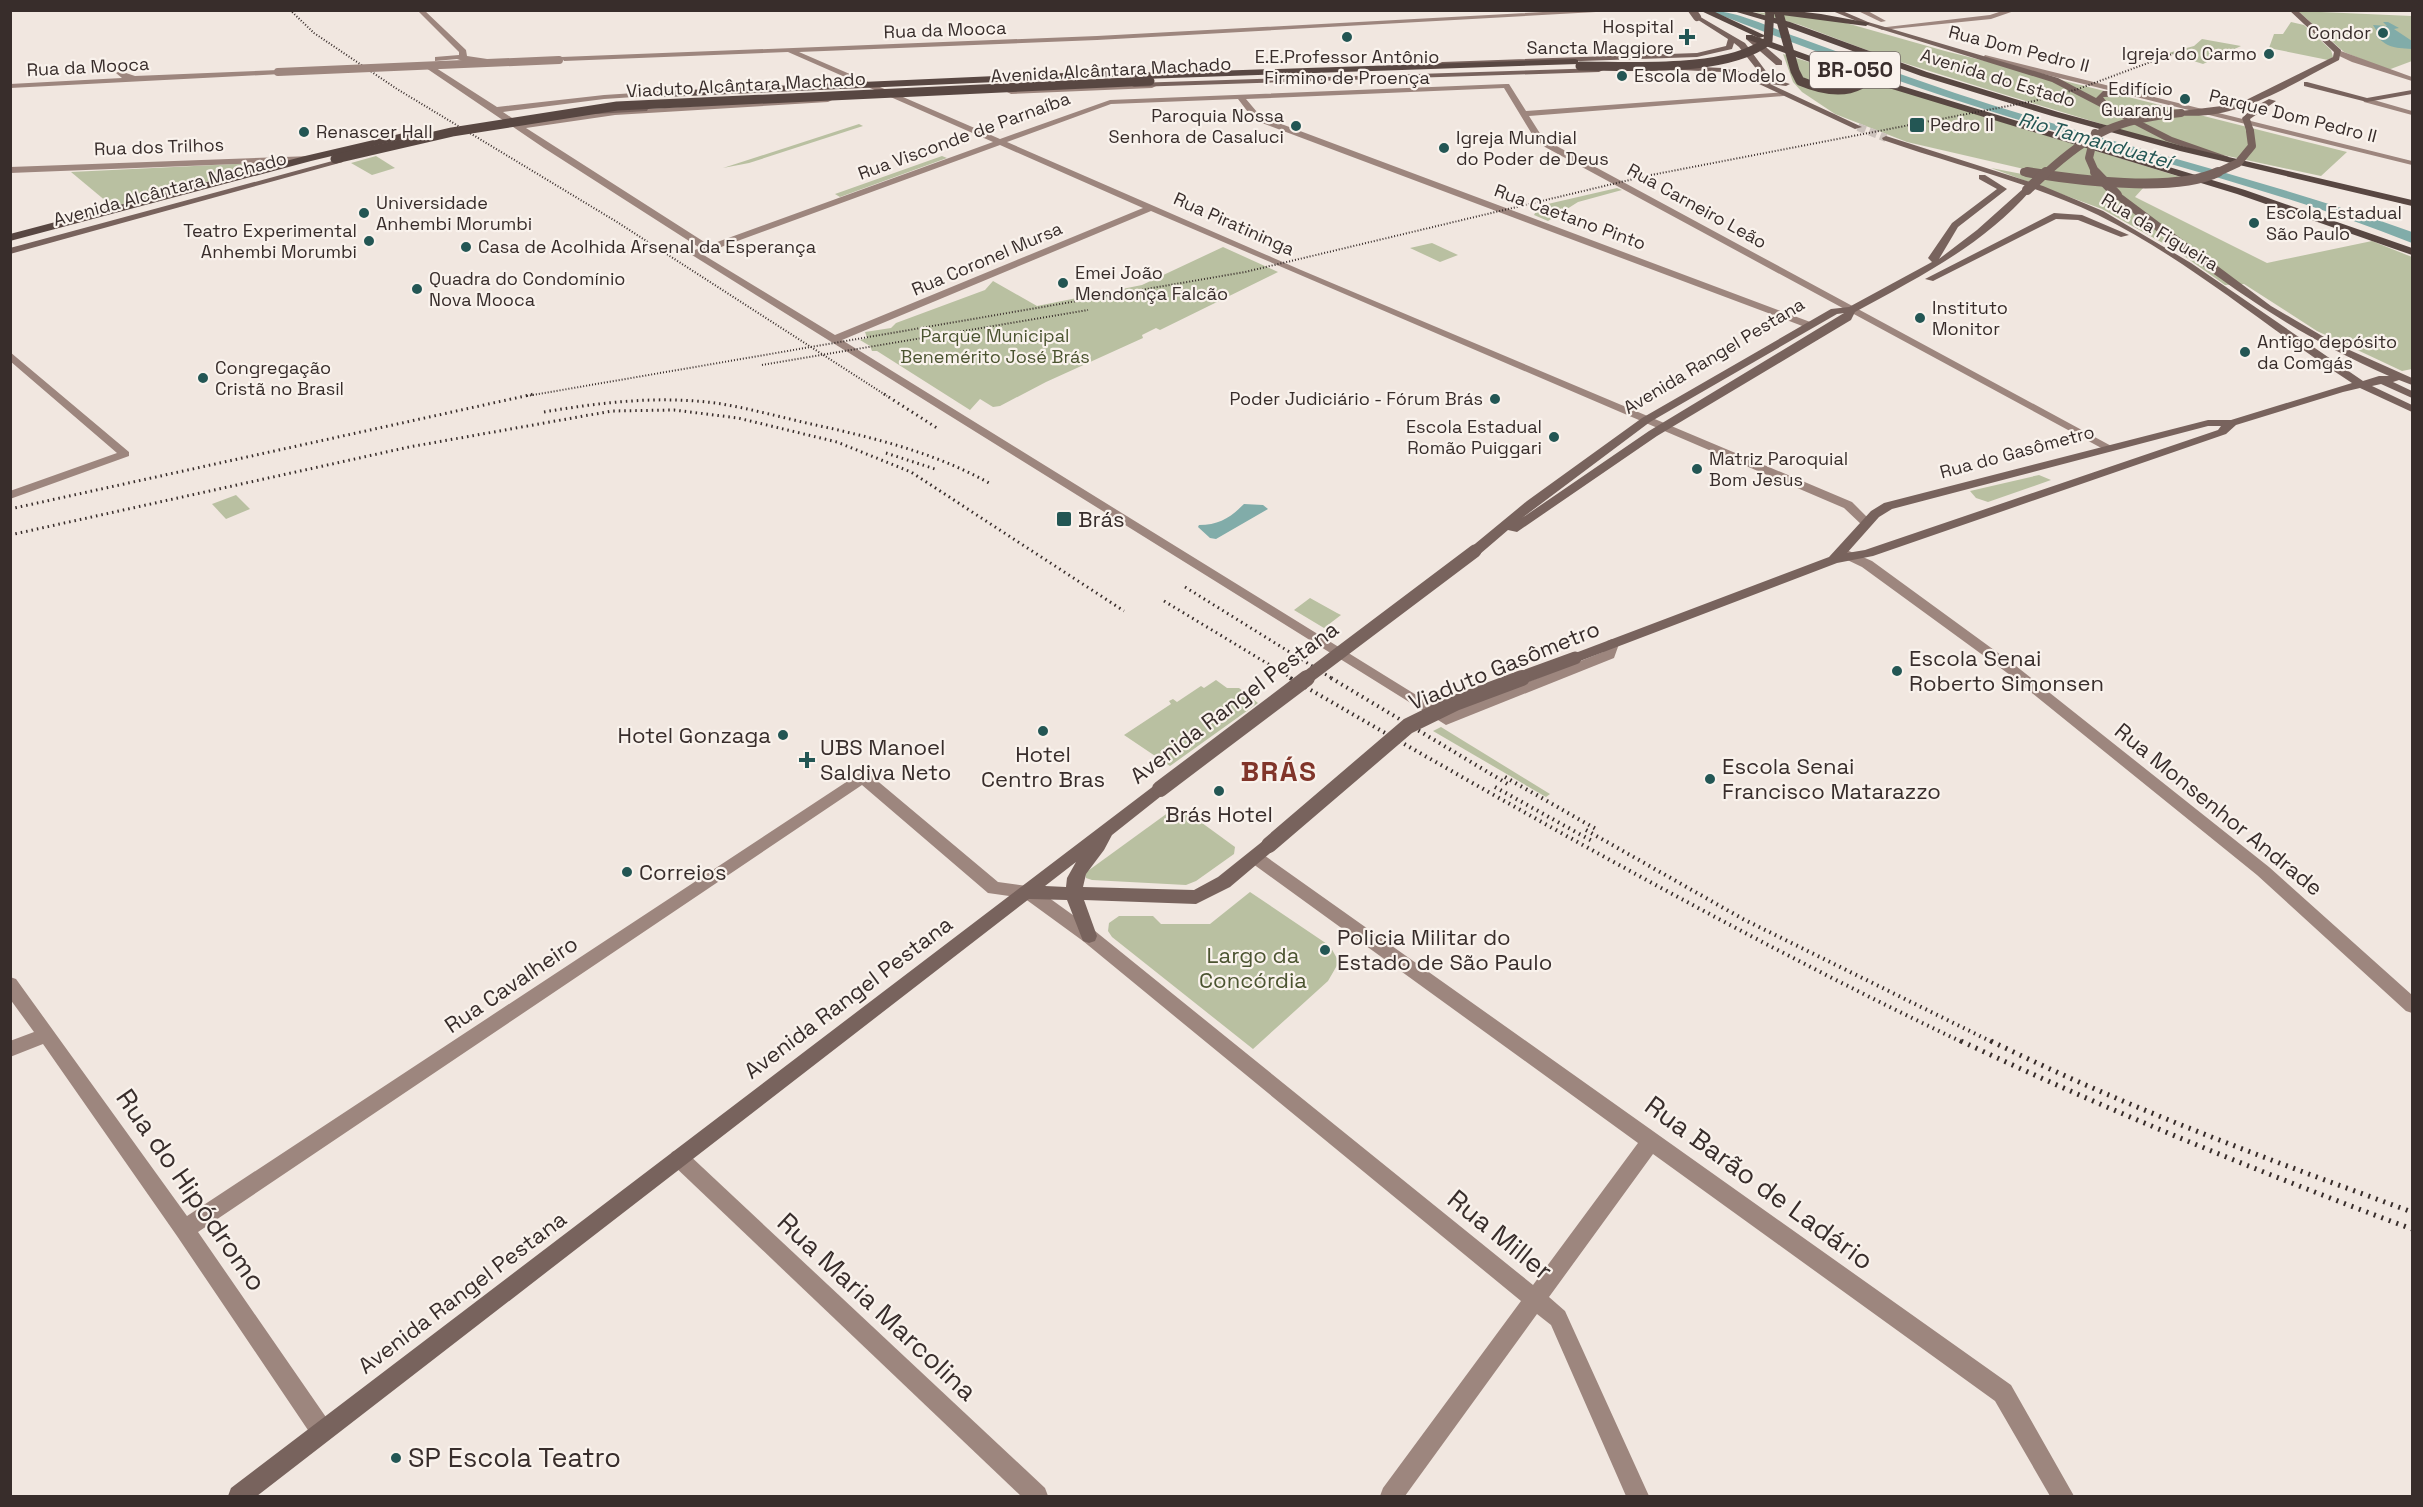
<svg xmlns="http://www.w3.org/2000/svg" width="2423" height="1507" font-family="'Space Grotesk',sans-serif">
<rect width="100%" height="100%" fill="#f1e7e0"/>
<g fill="#b9c0a1">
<path d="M 2298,11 L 2412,16 L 2412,61 L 2388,70 L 2344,52 Z"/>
<path d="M 1754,12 L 1832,19 L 1945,51 L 2347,152 L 2321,176 L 2158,141 L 1996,92 L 1888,58 L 1800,25 Z"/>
<path d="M 2291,22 L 2304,25 L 2331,50 L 2333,57 L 2328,60 L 2269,48 L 2274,34 L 2283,34 Z"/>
<path d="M 2202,39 L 2241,46 L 2203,64 L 2168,53 L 2194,46 Z"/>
<path d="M 1783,54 L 2200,183 L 2144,187 L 2135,197 L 2267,263 L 2372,241 L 2412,257 L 2412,369 L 2402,371 L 2317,331 L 2244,284 L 2225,285 L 2177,251 L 2102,209 L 1991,168 L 2022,174 L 2024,169 L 1907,142 L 1835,114 L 1802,92 L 1793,82 Z"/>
<path d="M 859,124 L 863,126 L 749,163 L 723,168 Z"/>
<path d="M 376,156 L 395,168 L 372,175 L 351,163 Z"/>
<path d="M 942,156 L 947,158 L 840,197 L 835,194 Z"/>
<path d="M 256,163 L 258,168 L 113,207 L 71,172 Z"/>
<path d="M 1617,188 L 1622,190 L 1578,202 L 1548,221 L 1534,215 L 1539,206 Z"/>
<path d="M 1432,243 L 1458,255 L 1440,262 L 1410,248 Z"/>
<path d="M 1223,247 L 1278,272 L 1160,330 L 1156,328 L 1142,335 L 1143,338 L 1046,382 L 1000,406 L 993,407 L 980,399 L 970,410 L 877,351 L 872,351 L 870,346 L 860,340 L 867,338 L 865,332 L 891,328 L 896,323 L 985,290 L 993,281 L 1037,306 L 1142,285 Z"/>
<path d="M 2039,475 L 2051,480 L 1988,502 L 1976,498 L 1970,491 Z"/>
<path d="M 236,495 L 250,509 L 226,519 L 212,504 Z"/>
<path d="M 1310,598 L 1337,613 L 1341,615 L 1324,628 L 1294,610 Z"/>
<path d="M 1216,680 L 1227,688 L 1239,688 L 1258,703 L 1170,766 L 1124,735 L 1171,704 L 1169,701 L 1173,699 L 1177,702 L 1201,686 L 1204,688 Z"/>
<path d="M 1441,727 L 1550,794 L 1546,797 L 1433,731 Z"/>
<path d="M 1169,812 L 1187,812 L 1235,847 L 1234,854 L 1196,881 L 1186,885 L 1092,880 L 1086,878 L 1085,873 Z"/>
<path d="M 1250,892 L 1330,946 L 1339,962 L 1328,981 L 1253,1049 L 1112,937 L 1108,931 L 1109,923 L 1119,916 L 1153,916 L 1161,924 L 1210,924 Z"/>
</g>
<g fill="#81aca9">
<path d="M 1710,11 C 1735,10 1772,28 1797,37 C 1849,56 1902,75 1955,93 C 2107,143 2262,178 2412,232 L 2412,243 C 2282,191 2144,158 2009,117 C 1908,86 1808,49 1710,11 Z"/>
<path d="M 2383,22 L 2388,22 L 2399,28 L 2394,29 L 2412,41 L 2412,49 C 2392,48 2388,47 2376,36 L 2380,36 L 2373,25 L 2387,26 Z"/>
<path d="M 1244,504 L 1263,505 L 1268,509 L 1216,539 L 1210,538 L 1198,527 L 1199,525 C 1219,525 1230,518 1244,504 Z"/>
</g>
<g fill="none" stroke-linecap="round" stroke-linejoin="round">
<path stroke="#ccc2bc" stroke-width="8" stroke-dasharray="8 4" stroke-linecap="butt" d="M 1858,127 L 1886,138"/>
<g fill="#9d867e" fill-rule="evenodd">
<path d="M 417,10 L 424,10 L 466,50 L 467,56 L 494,60 L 490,62 L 463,61 L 457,59 L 435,61 L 435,57 L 459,55 L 459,52 Z"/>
<path d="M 1580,10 L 1632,10 L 1097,40 L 799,52 L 1000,139 L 1110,100 L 1506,84 L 1509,84 L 1526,111 L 1786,92 L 1787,94 L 1783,96 L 1529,116 L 1541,135 L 1551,143 L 2115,448 L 2109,451 L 2105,450 L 1545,147 L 1535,139 L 1504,88 L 1246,99 L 1257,112 L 1268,119 L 1813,323 L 1813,327 L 1805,327 L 1262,123 L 1251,116 L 1238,99 L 1111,104 L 1007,142 L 1301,270 L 1852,502 L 1873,523 L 1867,527 L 1863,526 L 1844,508 L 1151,211 L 842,340 L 1447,714 L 1603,652 L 1607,641 L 1612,639 L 1619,644 L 1614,658 L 1446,725 L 692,255 L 692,251 L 700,248 L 544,148 L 426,68 L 433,66 L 497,107 L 604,95 L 681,90 L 685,92 L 681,94 L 604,99 L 503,112 L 521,124 L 553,118 L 615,111 L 831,98 L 832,100 L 828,102 L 615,115 L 526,128 L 709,245 L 993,142 L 788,52 L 564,61 L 561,57 L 1097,36 ZM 1000,145 L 1143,208 L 835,335 L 702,254 Z"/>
<path d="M 1856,10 L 1866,10 L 1886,21 L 1881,22 Z"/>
<path d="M 2005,10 L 2017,10 L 1991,19 L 1882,30 L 1878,28 L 1990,15 Z"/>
<path d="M 2338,50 L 2412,77 L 2412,81 L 2352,62 L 2335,54 Z"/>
<path d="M 1985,55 L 2412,161 L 2412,165 L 1982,59 Z"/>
<path d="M 278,70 L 281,70 L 281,74 L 10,88 L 10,84 L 122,78 L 116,73 L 120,71 L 135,76 Z"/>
<path d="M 1155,84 L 1156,86 L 1152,88 L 1011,94 L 1007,92 L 1011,90 Z"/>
<path d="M 2367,98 L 2412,111 L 2412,115 L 2364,102 L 2363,100 Z"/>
<path d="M 312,156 L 313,158 L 309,161 L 10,173 L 10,167 Z"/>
<path d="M 10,352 L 129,452 L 129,456 L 10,499 L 10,491 L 117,453 L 10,361 Z"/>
<path d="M 1842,548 L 1872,561 L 2016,666 L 2269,867 L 2412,995 L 2412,1013 L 2406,1011 L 2257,875 L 2006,672 L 1862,567 L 1837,555 L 1836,552 Z"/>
<path d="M 863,771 L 868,773 L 998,882 L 1034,887 L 1095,931 L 1533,1285 L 1638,1143 L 1249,861 L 1247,857 L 1249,853 L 1255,851 L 1261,853 L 2011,1385 L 2074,1496 L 2050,1496 L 1995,1401 L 1653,1154 L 1549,1297 L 1565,1311 L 1649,1496 L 1626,1496 L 1551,1325 L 1537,1314 L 1405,1496 L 1380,1496 L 1383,1488 L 1521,1301 L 1083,941 L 1024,898 L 988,893 L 862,785 L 198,1232 L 330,1423 L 333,1431 L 330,1439 L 322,1442 L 314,1439 L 177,1236 L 43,1044 L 10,1057 L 10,1041 L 34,1032 L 10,999 L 10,977 L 16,979 L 187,1216 Z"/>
<path d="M 679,1149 L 686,1152 L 1045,1488 L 1048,1496 L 1021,1496 L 672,1164 L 669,1158 L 672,1152 Z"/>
</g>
<g fill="#78635d" fill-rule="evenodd">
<path d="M 1830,10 L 1840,10 L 1868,22 L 2058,78 L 2096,98 L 2103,91 L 2139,92 L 2140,94 L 2136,96 L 2103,97 L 2109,105 L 2172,137 L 2229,157 L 2222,159 L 2166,141 L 2052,82 L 1864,24 Z"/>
<path d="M 2289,10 L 2297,10 L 2341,50 L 2339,60 C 2289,85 2236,122 2178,115 L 2178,111 L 2181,111 L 2238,104 L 2333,57 L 2334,52 Z"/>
<path d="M 1697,15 L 1745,43 L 1771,78 L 1790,84 L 1786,86 L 1770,84 L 1862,127 L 1855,129 L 1759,84 L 1766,82 L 1722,72 L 1680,70 L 1676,68 L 1680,66 L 1722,68 L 1762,76 L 1739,47 L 1734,43 L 1732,49 L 1697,57 L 1442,66 L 1438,64 L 1442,62 L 1697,53 L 1726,46 L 1728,39 L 1695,18 Z"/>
<path d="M 1746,35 L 1752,35 L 1782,61 L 1782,65 L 1776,65 L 1746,39 Z"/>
<path d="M 1602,68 L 1603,70 L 1599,72 L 1134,87 L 1130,85 L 1134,83 Z"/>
<path d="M 2307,82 L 2367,98 L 2412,90 L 2412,94 L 2367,102 L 2304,86 L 2304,82 Z"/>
<path d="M 2269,99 L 2276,101 L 2250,119 L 2254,131 L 2247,133 L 2242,118 L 2254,107 Z"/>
<path d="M 644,107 L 648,109 L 647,111 L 596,114 L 592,112 L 596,110 Z"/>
<path d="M 1886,136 L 2043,186 L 2103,211 L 2191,263 L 2363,381 L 2379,376 L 2389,376 C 2309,341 2239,295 2170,241 C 2151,226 2129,212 2113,195 L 2120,193 L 2271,306 L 2336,344 L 2412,378 L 2412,385 L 2399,380 L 2393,382 L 2412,391 L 2412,398 L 2381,384 L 2372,386 L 2412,405 L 2412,412 L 2360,388 L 2343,392 L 2236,425 L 2226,434 L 1873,556 L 1837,563 L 1580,661 L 1570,661 L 1568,658 L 1570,655 L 1829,557 L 1871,511 L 1884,503 L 2208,420 L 2231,420 L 2352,383 C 2267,328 2189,260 2098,215 C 2030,182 1954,165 1883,140 L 1882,138 ZM 2208,426 L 2221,426 L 2218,430 L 1865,550 L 1847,553 L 1879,517 L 1892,509 Z"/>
<path d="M 336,160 L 343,162 L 10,254 L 10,248 Z"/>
<path d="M 1979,175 L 1985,175 L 2007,189 L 1958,227 L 1939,259 L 1977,230 L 2024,188 L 2031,190 C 1982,246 1919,277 1855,312 L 1851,320 L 1657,436 L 1517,532 L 1508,530 L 1480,554 L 1470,554 L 1469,551 L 1470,548 L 1527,501 L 1642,418 L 1831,309 L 1849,307 L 1932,262 L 1928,258 L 1952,223 L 1997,189 L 1979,179 ZM 1844,313 L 1649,431 L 1522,518 L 1650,422 L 1837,314 Z"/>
<path d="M 2054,213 L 2082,215 L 2129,235 L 2121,237 L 2078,220 L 2056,219 L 1933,281 L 1925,279 Z"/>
<path d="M 1160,783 L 1165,785 L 1168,789 L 1165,793 L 1112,835 L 1104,850 L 1086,874 L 1083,887 L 1194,890 L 1218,877 L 1263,841 L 1275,841 L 1277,845 L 1275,849 L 1230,887 L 1196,904 L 1084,900 L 1097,936 L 1095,941 L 1089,943 L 1083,941 L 1081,936 L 1067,900 L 1029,899 L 257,1496 L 228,1496 L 231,1488 L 1155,785 ZM 1076,862 L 1067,878 L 1066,887 L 1045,886 Z"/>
</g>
<g fill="#584742" fill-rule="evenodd">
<path d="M 1699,10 L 1711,10 L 1766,36 L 1759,38 Z"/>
<path d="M 1730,10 L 1745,10 L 1790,22 L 1927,72 L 2058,112 L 2186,147 L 2412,200 L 2412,206 L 2180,151 L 2052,116 L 1921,76 L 1784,26 Z"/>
<path d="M 1788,10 L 1821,14 L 1870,23 L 1866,26 L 1766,13 L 1762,11 Z"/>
<path d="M 1746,35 L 1752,35 L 1852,71 L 2245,190 L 2412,248 L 2412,255 L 2237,194 L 1846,75 L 1746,39 Z"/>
<path d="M 1575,59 L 1578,60 L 1578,64 L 1143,79 L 1130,76 L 665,97 L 660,94 L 665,91 L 1130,70 L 1155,73 Z"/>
<path d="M 425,128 L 428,129 L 428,133 L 311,161 L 10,241 L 10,234 L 305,156 Z"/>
</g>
<g stroke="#382d2b" stroke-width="2" stroke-dasharray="1 2" stroke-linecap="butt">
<path d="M 290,10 L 314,33 L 397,89 L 617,222 L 887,396"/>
<path d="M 762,365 L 1088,310"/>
<path d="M 527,396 L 1245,272 L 1646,176 L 2034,101 L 2078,89 L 2175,53"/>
</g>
<g stroke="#382d2b" stroke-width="3" stroke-dasharray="1.5 4" stroke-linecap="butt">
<path d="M 884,394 L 937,428"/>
<path d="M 544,412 C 603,402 663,395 722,404 C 757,410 791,420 825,427 C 882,440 937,454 989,483"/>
<path d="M 886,453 L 935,469"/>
<path d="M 10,509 L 534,394"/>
<path d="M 10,535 L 409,447 L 612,411 L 674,410 L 738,418 L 837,442 L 911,472 L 1124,611"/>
<path d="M 1185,587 L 1333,679"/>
<path d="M 1164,601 L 1293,679"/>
</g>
<g stroke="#382d2b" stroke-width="4" stroke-dasharray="1.5 4.5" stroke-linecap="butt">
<path d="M 1290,678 C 1511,806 1733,933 1964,1043"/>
<path d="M 1331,678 L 1511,786"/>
<path d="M 1505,777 L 1596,829"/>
<path d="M 1495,787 L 1592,841"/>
<path d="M 1586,830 L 1743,919 L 1994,1043"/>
</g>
<g stroke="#382d2b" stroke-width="5" stroke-dasharray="2 6" stroke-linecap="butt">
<path d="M 1961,1041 C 2109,1111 2259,1172 2412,1229"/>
<path d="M 1991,1041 C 2127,1108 2270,1160 2412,1212"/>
</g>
<path stroke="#9d867e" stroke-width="8" d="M 278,72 L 559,60"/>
<g stroke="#78635d" stroke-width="8">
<path d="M 1692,10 L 1697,17"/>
<path d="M 2095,133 L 2089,158 L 2096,174"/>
<path d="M 2024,172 L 2036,174"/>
<path d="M 2045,174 C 2091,132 2118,119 2181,113"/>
<path d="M 2214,174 L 2238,163 L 2252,146 L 2250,131"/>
</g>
<g stroke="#78635d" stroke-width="10">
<path d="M 2027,172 C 2075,180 2174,193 2218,172"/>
<path d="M 2095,172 L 2117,195"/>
<path d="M 2027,190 L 2046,172"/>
</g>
<g stroke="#78635d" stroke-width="13">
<path d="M 1305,679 L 1475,551"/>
<path d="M 1518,679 L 1575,658"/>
</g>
<g stroke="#78635d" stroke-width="16">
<path d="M 1160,789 L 1307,678"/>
<path d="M 1269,845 L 1408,726 L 1455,703 L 1522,678"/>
</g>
<g stroke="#584742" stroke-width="9">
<path d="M 1778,10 L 1795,71 L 1800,81 C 1819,89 1841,95 1860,85 L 1861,82 L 1857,78"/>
<path d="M 1580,66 C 1632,66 1726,73 1768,41 L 1770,10"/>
<path d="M 335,159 L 452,132 L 617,106 L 1150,81"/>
</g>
</g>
<g fill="#235654" stroke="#f9f2ec" stroke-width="2">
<circle cx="2383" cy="33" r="6"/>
<circle cx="1347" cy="37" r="6"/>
<path d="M1684 28h6v6h6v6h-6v6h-6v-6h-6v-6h6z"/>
<circle cx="2269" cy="54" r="6"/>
<circle cx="1622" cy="76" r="6"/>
<circle cx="2185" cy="99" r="6"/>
<rect x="1909" y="117" width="16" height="16" rx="3"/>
<circle cx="1296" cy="126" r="6"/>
<circle cx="304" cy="132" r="6"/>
<circle cx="1444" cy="148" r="6"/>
<circle cx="364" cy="213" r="6"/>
<circle cx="2254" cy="223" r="6"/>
<circle cx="369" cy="241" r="6"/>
<circle cx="466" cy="247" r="6"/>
<circle cx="1063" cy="283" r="6"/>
<circle cx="417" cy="289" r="6"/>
<circle cx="1920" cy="318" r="6"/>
<circle cx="2245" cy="352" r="6"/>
<circle cx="203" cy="378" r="6"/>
<circle cx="1495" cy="399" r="6"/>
<circle cx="1554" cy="437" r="6"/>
<circle cx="1697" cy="469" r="6"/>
<rect x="1056" y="511" width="16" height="16" rx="3"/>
<circle cx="1897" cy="671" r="6"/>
<circle cx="1043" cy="731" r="6"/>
<circle cx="783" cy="735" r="6"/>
<path d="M804 751h6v6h6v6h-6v6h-6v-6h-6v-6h6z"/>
<circle cx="1710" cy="779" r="6"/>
<circle cx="1219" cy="791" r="6"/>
<circle cx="627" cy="872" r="6"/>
<circle cx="1325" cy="950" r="6"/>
<circle cx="396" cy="1458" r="6"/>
</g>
<g text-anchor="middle" stroke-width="4.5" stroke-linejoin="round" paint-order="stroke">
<g font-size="18" fill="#382d2b" stroke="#f9f2ec" text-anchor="start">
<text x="1674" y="33" text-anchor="end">Hospital<tspan x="1674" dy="21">Sancta Maggiore</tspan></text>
<text x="2371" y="39" text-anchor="end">Condor</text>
<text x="2257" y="60" text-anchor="end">Igreja do Carmo</text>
<text x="1347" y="63" text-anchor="middle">E.E.Professor Antônio<tspan x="1347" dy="21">Firmino de Proença</tspan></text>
<text x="1634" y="82">Escola de Modelo</text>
<text x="2173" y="95" text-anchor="end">Edifício<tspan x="2173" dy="21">Guarany</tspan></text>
<text x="1284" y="122" text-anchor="end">Paroquia Nossa<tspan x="1284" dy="21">Senhora de Casaluci</tspan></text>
<text x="1930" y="131">Pedro II</text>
<text x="316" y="138">Renascer Hall</text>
<text x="1456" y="144">Igreja Mundial<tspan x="1456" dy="21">do Poder de Deus</tspan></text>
<text x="376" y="209">Universidade<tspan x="376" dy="21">Anhembi Morumbi</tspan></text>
<text x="2266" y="219">Escola Estadual<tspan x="2266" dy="21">São Paulo</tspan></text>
<text x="357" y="237" text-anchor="end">Teatro Experimental<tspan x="357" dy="21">Anhembi Morumbi</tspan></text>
<text x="478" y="253">Casa de Acolhida Arsenal da Esperança</text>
<text x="1075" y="279">Emei João<tspan x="1075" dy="21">Mendonça Falcão</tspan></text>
<text x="429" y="285">Quadra do Condomínio<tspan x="429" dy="21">Nova Mooca</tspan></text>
<text x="1932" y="314">Instituto<tspan x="1932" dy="21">Monitor</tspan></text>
<text x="2257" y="348">Antigo depósito<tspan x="2257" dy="21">da Comgás</tspan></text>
<text x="215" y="374">Congregação<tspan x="215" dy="21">Cristã no Brasil</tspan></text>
<text x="1483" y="405" text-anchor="end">Poder Judiciário - Fórum Brás</text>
<text x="1542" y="433" text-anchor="end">Escola Estadual<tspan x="1542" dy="21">Romão Puiggari</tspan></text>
<text x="1709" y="465">Matriz Paroquial<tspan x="1709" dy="21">Bom Jesus</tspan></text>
</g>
<g font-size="18" fill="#382d2b" stroke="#f9f2ec">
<text transform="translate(945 30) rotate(-2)" y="6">Rua da Mooca</text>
<text transform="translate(2019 49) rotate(14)" y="6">Rua Dom Pedro II</text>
<text transform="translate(88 67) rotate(-3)" y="6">Rua da Mooca</text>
<text transform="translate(1111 70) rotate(-3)" y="6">Avenida Alcântara Machado</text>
<text transform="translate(1998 78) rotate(17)" y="6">Avenida do Estado</text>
<text transform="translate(746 85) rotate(-3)" y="6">Viaduto Alcântara Machado</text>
<text transform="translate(2293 116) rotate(14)" y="6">Parque Dom Pedro II</text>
<text transform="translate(964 136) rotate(-20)" y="6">Rua Visconde de Parnaíba</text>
<text transform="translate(159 147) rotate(-2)" y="6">Rua dos Trilhos</text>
<text transform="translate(170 189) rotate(-15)" y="6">Avenida Alcântara Machado</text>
<text transform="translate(1697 206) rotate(29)" y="6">Rua Carneiro Leão</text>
<text transform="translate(1570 217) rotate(20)" y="6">Rua Caetano Pinto</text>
<text transform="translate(1234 224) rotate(24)" y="6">Rua Piratininga</text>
<text transform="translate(2160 232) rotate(31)" y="6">Rua da Figueira</text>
<text transform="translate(987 259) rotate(-23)" y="6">Rua Coronel Mursa</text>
<text transform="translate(1714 356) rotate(-31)" y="6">Avenida Rangel Pestana</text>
<text transform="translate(2017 452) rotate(-15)" y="6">Rua do Gasômetro</text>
</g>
<g font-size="18" fill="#4b5430" stroke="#f9f2ec">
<text x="995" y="342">Parque Municipal<tspan x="995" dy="21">Benemérito José Brás</tspan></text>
</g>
<g font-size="20" font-style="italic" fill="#235654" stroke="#f9f2ec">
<text transform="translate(2095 140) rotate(16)" y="7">Rio Tamanduateí</text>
</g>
<rect fill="#f9f2ec" stroke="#726865" stroke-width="1.5" x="1810" y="52" width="90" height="36" rx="4.5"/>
<g font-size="21" font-weight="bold" fill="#382d2b">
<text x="1855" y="77">BR-050</text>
</g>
<g font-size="22" fill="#382d2b" stroke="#f9f2ec" text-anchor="start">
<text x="1078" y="527">Brás</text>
<text x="1909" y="666">Escola Senai<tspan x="1909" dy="25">Roberto Simonsen</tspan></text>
<text x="771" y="743" text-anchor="end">Hotel Gonzaga</text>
<text x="820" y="755">UBS Manoel<tspan x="820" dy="25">Saldiva Neto</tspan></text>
<text x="1043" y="762" text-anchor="middle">Hotel<tspan x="1043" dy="25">Centro Bras</tspan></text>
<text x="1722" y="774">Escola Senai<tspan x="1722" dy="25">Francisco Matarazzo</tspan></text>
<text x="1219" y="822" text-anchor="middle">Brás Hotel</text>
<text x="639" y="880">Correios</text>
<text x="1337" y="945">Policia Militar do<tspan x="1337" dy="25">Estado de São Paulo</tspan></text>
</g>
<g font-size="22" fill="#382d2b" stroke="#f9f2ec">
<text transform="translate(1504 665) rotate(-22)" y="8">Viaduto Gasômetro</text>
<text transform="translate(1234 702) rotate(-37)" y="8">Avenida Rangel Pestana</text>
<text transform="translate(2219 809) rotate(39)" y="8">Rua Monsenhor Andrade</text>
<text transform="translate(511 984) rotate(-34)" y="8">Rua Cavalheiro</text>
<text transform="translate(848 997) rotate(-37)" y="8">Avenida Rangel Pestana</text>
<text transform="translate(462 1292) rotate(-37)" y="8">Avenida Rangel Pestana</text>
</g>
<g font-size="22" fill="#4b5430" stroke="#f9f2ec">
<text x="1253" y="963">Largo da<tspan x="1253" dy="25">Concórdia</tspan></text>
</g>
<g font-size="27" fill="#382d2b" stroke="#f9f2ec">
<text transform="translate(1759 1183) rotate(36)" y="9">Rua Barão de Ladário</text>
<text transform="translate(191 1190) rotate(55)" y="9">Rua do Hipódromo</text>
<text transform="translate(1500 1235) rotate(39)" y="9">Rua Miller</text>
<text transform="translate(877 1307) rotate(43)" y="9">Rua Maria Marcolina</text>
</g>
<g font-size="27" fill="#382d2b" stroke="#f9f2ec" text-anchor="start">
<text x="408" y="1467">SP Escola Teatro</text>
</g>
<g font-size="28" font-weight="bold" letter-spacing="1.5" fill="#81352a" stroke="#f9f2ec">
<text x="1279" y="781">BRÁS</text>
</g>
</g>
<rect width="2423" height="1507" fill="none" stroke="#382d2b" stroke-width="24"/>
</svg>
